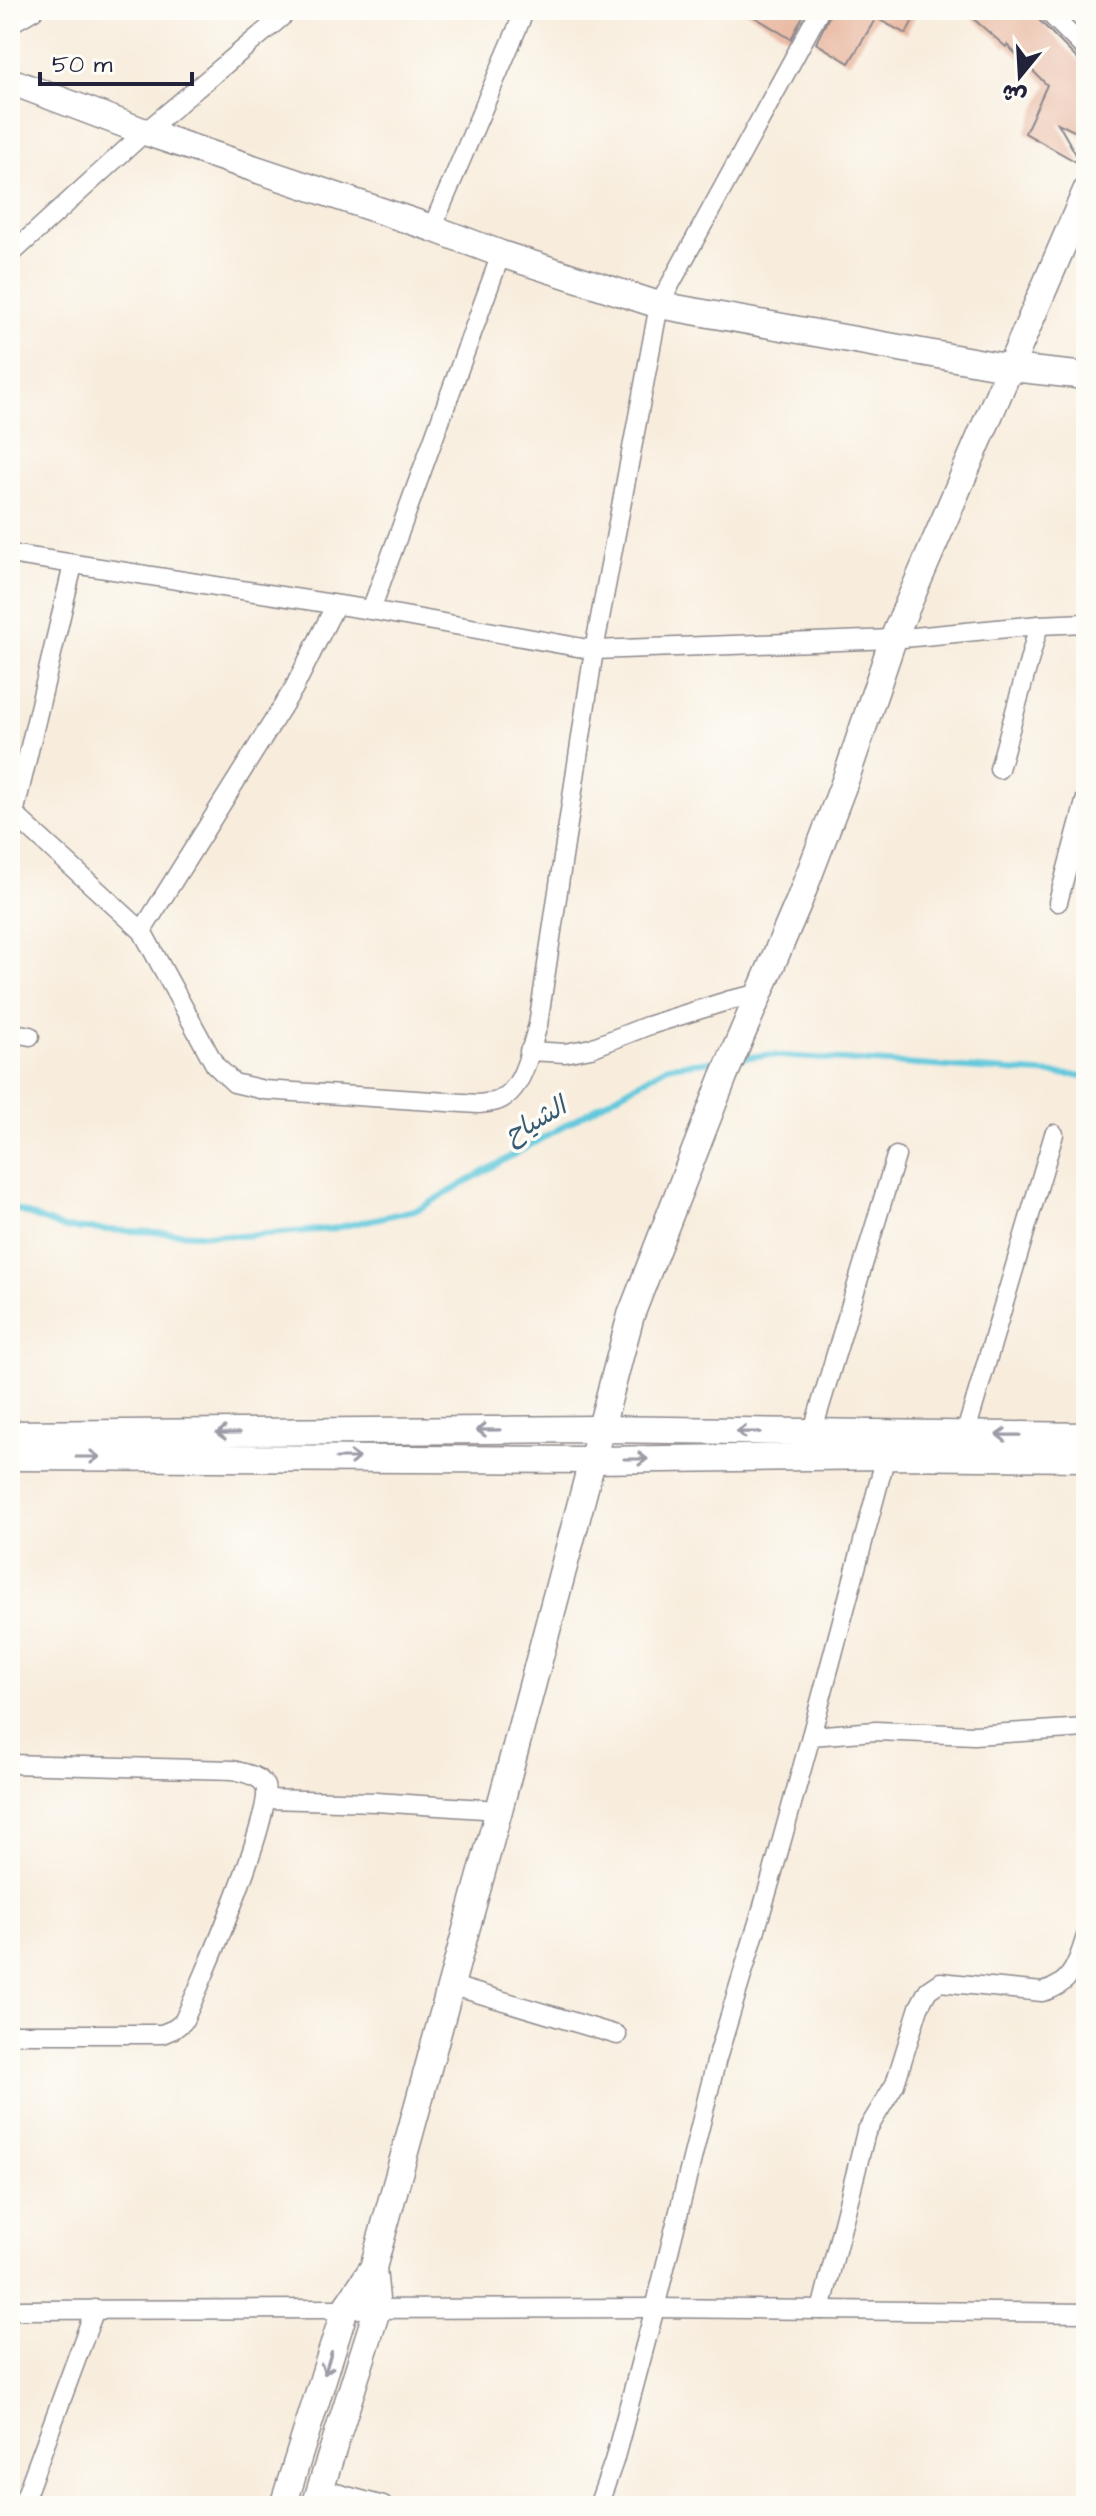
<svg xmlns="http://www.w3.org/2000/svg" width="1096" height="2516" font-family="'Architects Daughter','Playpen Sans Arabic',sans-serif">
<rect width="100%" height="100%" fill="#fdfcf7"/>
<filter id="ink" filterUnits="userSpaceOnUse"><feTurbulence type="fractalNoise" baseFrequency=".0125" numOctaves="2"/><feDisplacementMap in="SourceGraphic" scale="16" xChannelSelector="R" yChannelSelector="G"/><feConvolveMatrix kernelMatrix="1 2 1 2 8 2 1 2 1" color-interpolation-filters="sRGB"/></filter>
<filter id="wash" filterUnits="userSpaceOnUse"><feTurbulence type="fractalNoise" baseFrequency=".006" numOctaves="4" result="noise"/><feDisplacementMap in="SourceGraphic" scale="32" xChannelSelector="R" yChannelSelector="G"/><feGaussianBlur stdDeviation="1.8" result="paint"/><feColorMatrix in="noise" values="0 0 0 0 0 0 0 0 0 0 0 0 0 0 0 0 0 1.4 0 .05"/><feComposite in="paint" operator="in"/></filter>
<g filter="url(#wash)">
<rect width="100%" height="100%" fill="#f8eddd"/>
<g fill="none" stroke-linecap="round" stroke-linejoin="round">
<g stroke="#60c8dc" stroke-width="6">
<path d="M 740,1058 L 766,1055 L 1086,1076"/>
<path d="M 10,1207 L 63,1228 L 241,1236 L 331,1229 L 419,1209 L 668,1066 L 721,1060"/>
</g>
</g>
<g id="blocks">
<g fill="#e7b29a">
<path d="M 743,10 L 806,10 L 791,39 Z"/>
<path d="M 832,10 L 918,10 L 906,34 L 876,18 L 849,63 L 816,43 Z"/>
<path d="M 963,10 L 1029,10 L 1086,68 L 1086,137 L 1058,123 L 1082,165 L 1025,133 L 1047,85 L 1007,45 L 1006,47 Z"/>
</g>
</g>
</g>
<g filter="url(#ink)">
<use href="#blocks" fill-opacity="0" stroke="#8d888c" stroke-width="2"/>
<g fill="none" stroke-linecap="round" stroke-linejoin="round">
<defs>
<g id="street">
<path d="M 1046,10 L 1086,50"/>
<path d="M 10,24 L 34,10"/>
<path d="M 432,228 L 525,10"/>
<path d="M 10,255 L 145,132 L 290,10"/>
<path d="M 10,554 L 371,610 L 594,650 L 893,639 L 1039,625 L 1086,623"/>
<path d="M 371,610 L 501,254"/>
<path d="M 999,769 L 1039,625"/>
<path d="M 14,814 L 142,931 L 215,1065 L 234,1083 L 264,1090 L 478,1104 C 484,1103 491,1103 497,1101 C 524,1091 530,1049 538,1025 L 594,650 L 659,305 L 820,10"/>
<path d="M 10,831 L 73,565"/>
<path d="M 1058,902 L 1086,798"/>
<path d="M 142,931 L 294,688 L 335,606"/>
<path d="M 10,1032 L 30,1036"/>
<path d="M 529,1051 L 565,1053 L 591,1048 L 647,1026 L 730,1000 L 758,994"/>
<path d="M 812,1433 L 896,1156"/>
<path d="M 965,1435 L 1054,1134"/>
<path d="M 811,1736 L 886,1456"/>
<path d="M 10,1764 L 233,1770 C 243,1773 260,1775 265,1786 C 275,1812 199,1989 183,2022 L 174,2029 L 162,2034 L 10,2034"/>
<path d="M 267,1799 L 376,1802 L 499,1810"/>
<path d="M 450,1985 L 617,2035"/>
<path d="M 10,2310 L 655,2308 L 1086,2313"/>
<path d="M 821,2310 L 866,2132 L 895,2084 L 919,2007 L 928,1990 L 940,1982 L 1042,1992 C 1072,1985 1078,1962 1086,1936"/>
<path d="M 321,2489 L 383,2506"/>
<path d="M 22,2506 L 95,2309"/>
<path d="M 598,2506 L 614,2461 L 655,2308 L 716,2062 L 769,1886 L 811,1736 L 876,1731 L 974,1735 L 1086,1728"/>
</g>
<g id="secondary">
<path d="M 10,81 L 145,132 L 432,228 L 501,254 L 659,305 L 1011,368 L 1086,376"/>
<path d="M 10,1434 L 600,1429 L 1086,1436"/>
<path d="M 10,1457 L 593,1460 L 886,1456 L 1086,1458"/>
<path d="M 283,2506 L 345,2309 L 373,2268 L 499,1810 L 631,1315 L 724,1076 L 799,901 L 845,781 L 893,639 L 1086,191"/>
<path d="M 315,2506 L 377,2310 L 373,2268"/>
</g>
</defs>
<use href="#street" stroke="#8d888c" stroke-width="21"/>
<use href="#secondary" stroke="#8d888c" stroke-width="29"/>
<use href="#street" stroke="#fff" stroke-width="18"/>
<use href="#secondary" stroke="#fff" stroke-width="26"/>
</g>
<defs><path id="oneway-shaft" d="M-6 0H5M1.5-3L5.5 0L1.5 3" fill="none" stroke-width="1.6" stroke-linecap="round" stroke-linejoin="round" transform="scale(2)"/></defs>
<g stroke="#9c9ca7">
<use href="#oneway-shaft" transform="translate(488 1430) rotate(179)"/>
<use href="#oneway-shaft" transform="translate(748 1432) rotate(-179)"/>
<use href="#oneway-shaft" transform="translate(228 1433) rotate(179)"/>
<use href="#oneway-shaft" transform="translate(1008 1435) rotate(-179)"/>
<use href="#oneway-shaft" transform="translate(88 1457)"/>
<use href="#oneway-shaft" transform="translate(348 1458)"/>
<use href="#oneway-shaft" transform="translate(636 1459)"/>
<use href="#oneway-shaft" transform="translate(328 2363) rotate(107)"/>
</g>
</g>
<g text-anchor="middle" stroke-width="7" stroke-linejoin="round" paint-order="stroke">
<g font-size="26" font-style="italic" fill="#385c73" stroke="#fdfcf7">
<text transform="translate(535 1120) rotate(-30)" y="9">الشياح</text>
</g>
</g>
<rect width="1096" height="2516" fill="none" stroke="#fdfcf7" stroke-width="40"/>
<g transform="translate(1020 76) rotate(198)" stroke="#fdfcf7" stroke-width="6" paint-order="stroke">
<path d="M0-6L14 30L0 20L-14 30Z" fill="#22223b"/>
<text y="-12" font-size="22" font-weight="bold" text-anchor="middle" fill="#22223b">ش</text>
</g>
<path d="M40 72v12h152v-12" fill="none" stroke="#22223b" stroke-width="4"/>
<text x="52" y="72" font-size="24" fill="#22223b" stroke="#fdfcf7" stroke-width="6" paint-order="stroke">50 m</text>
</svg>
